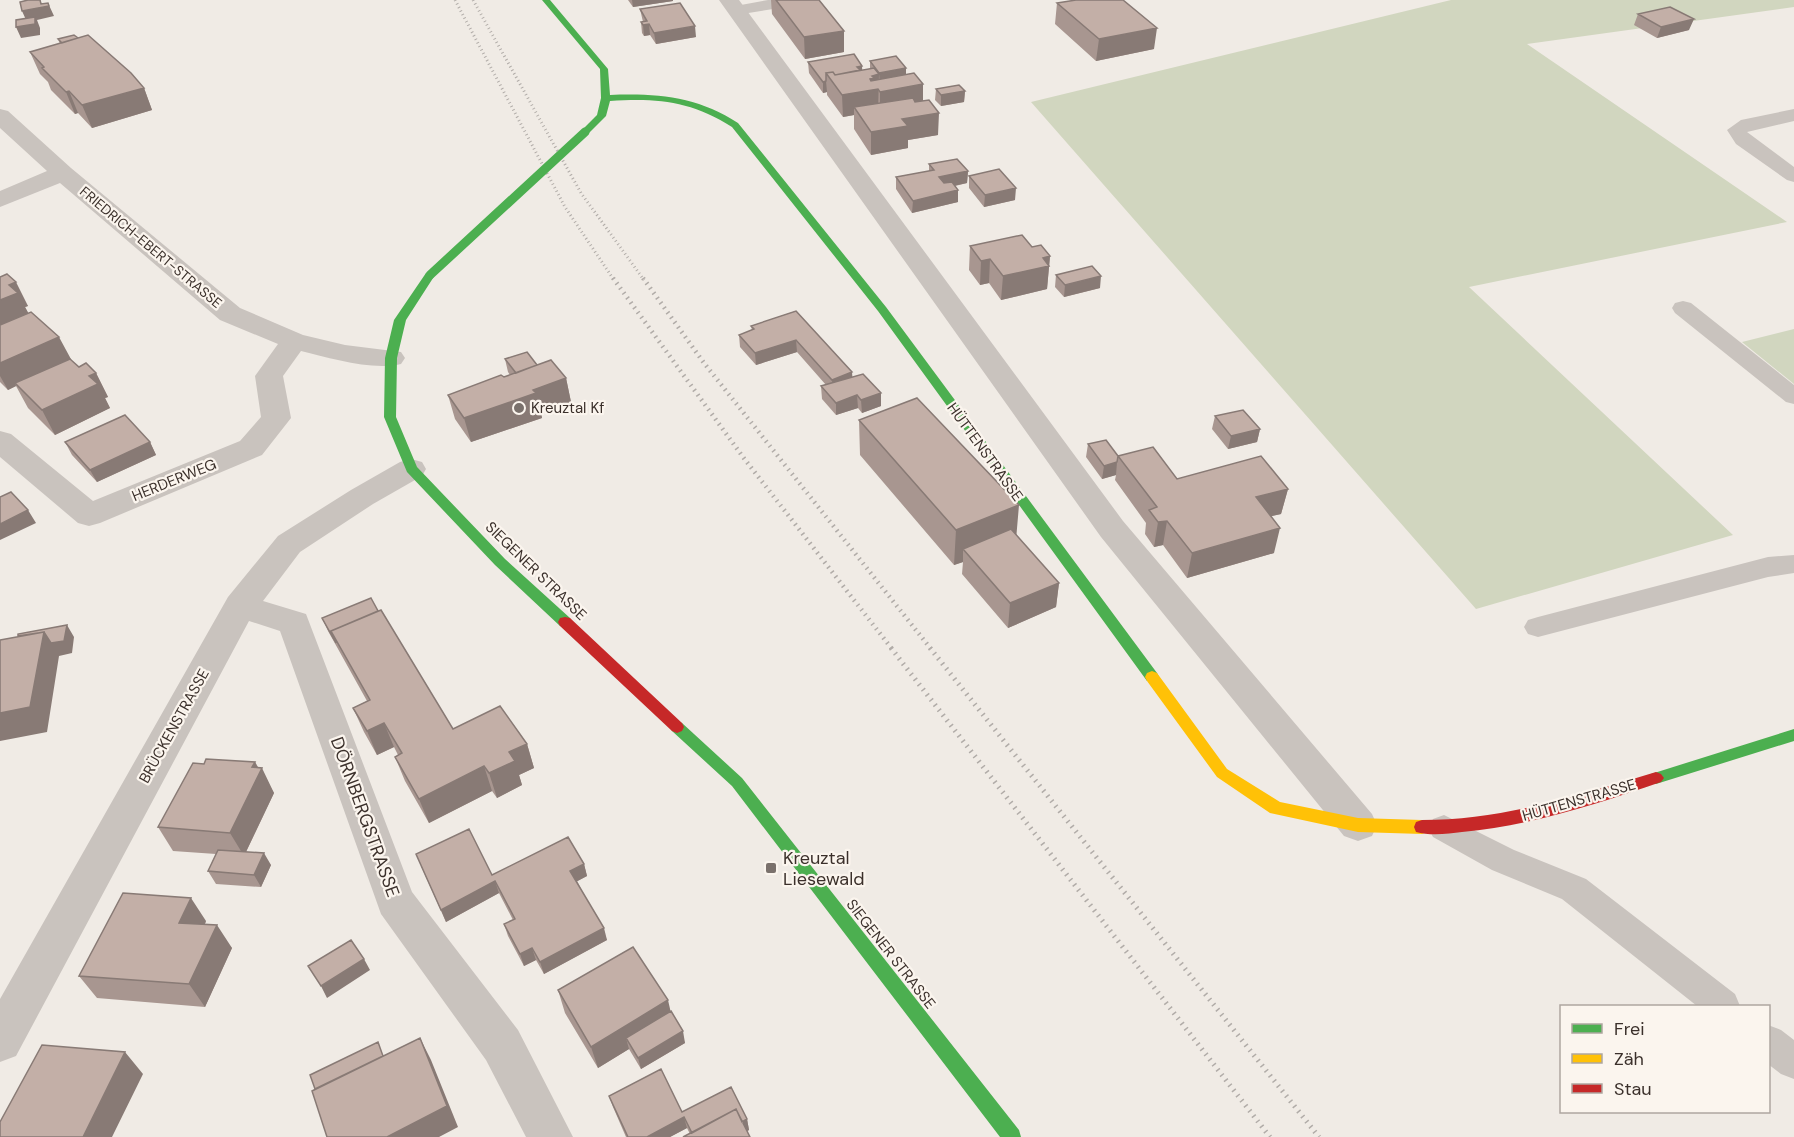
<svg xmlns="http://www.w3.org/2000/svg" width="1794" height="1137" viewBox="0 0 1794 1137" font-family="'DM Sans',sans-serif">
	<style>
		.green { fill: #d1d6bf }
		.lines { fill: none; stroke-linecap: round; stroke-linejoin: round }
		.lane { fill: #c9c3be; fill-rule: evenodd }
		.street { fill: #c9c3be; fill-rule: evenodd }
		.fast { fill: #4caf50; fill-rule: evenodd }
		.slow { fill: #ffc107; fill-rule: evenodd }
		.jam { fill: #c62828; fill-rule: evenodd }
		.rail-far2 { stroke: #b1aca8; stroke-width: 3; stroke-dasharray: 1 3; stroke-linecap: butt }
		.rail-far1 { stroke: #b1aca8; stroke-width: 4.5; stroke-dasharray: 1.5 4.5; stroke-linecap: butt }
		.rail { stroke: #b1aca8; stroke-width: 5; stroke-dasharray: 1.5 5; stroke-linecap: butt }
		.fast-bridge { stroke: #4caf50; stroke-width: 9 }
		.wall { fill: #a89690 }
		.shaded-wall { fill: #887a75 }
		.building { fill: #c3afa7; stroke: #887a75; stroke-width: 1.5 }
		.poi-dot { fill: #7a716c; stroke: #fbf5ee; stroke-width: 2 }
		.labels { text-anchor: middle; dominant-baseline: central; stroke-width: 4.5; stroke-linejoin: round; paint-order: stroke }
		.far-street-label { font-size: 14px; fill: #3b302b; stroke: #fbf5ee }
		.poi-label { font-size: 15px; fill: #3b302b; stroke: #fbf5ee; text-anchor: start }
		.street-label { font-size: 15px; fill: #3b302b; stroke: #fbf5ee }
		.near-street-label { font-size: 18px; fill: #3b302b; stroke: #fbf5ee }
		.near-poi-label { font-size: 18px; fill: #3b302b; stroke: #fbf5ee; text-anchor: start }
	</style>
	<rect width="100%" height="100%" fill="#f0ebe5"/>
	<path class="green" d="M1451 0H1794V7L1527 44 1787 222 1469 287 1733 535 1476 609 1031 102Z
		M1794 329V384L1742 342Z"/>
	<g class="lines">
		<path class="lane" d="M768 0H806L798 5 736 15 728 10 730 7Z
			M1794 109V121L1747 132 1794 167V182L1787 180 1736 144 1727 130 1741 120Z
			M1683 301 1691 303 1794 385V404L1786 402 1675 313 1672 308 1675 303Z
			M1794 555V573L1768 577 1538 637 1528 634 1524 627 1528 620 1538 617 1768 557Z
			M1444 815 1514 850 1586 879 1735 994 1740 1006H1697L1562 899 1492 870 1433 837 1428 828 1433 819Z
			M1768 1025 1781 1030 1794 1040V1079L1781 1074 1768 1064Z"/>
		<path class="street" d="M719 0H739L1123 521 1372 814 1377 825 1372 836 1358 841 1344 836 1101 537Z
			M0 109 8 111 71 168 240 308 303 335 345 345 401 352 405 358 401 364C372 371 330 358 301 351L283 376 291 418 262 455 100 523 89 526 78 523 0 457V431L11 434 93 501 240 441 261 417 255 376 278 344 220 320 60 183 0 207V191L47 171 0 128Z
			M411 459 422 462 426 469 422 476 373 504 300 552 263 601 306 614 412 892 518 1030 573 1137H526L486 1060 381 914 280 631 249 621 16 1056 0 1062V999L228 597 278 536 351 490 400 462Z"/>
		<path class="fast" d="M542 0H550L608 69 610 95C658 93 698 97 738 123L886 307 1157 673 1159 677 1157 681H1147L878 311 732 127C691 101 658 98 610 101L606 116 588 134H582V130L597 115 601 98 600 69Z
			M430 272 435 275 406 320 397 358 396 417 417 467 505 559 570 618 572 622 570 626H560L495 565 407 472 384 417 385 358 394 320 426 273Z
			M677 721 682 723 742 778 1019 1130 1021 1137H1000L732 786 672 731 670 727 672 723Z
			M1794 729V741L1656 784 1651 782 1648 778 1651 774Z"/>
		<path class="slow" d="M1152 671 1157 673 1227 769 1280 802 1358 818 1422 820 1428 822 1430 827 1428 832 1422 834 1358 832 1270 813 1217 777 1147 681 1145 677 1147 673Z"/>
		<path class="jam" d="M565 617 570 618 682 723 684 727 682 731 677 733 672 731 560 626 558 622 560 618Z
			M1656 772 1661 774 1664 778 1661 782C1597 804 1530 826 1462 832 1448 834 1430 836 1416 832L1414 827 1416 822 1422 820C1504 820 1579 795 1656 772Z"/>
		<path class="rail-far2" d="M455 0 565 207 614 280
			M473 0 581 193 644 280"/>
		<path class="rail-far1" d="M613 278 743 457 892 649
			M643 278 704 363 931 649"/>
		<path class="rail" d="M891 648 1270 1137
			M930 648 1319 1137"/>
		<path class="fast-bridge" d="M430 275 585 132"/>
	</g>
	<path class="wall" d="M628 0H673V1L633 7Z
		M771 0H819L844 31V52L805 59 772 14Z
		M1057 3 1154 49 1096 61 1055 24Z
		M640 9 696 37 656 44 650 35 644 36 642 33 641 22H643Z
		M1638 14 1689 30 1657 38 1634 25Z
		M78 38 144 88 152 110 92 128 78 113 75 114 51 90 48 82 40 74 30 52 60 44 58 39Z
		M870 61 906 75 923 101 938 135 908 140V148L871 155 854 129V115L843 117 827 95V92L823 93 809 73 808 62 862 70 870 69Z
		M936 89 965 91 964 102 941 106 935 100Z
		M929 164 968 171 967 183 955 186 958 190V202L912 213 896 189V177L929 171Z
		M969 176 1015 200 984 207 969 188Z
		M970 246 1032 247 1050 256 1047 289 1001 300 989 283 980 285 969 270Z
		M1056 275 1100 288 1064 297 1055 287Z
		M0 277 28 306 25 307 28 313 71 360 79 367 96 373 108 397 105 398 110 408 55 435 28 408 16 386 8 390 0 382Z
		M796 311 852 377 881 393V406L862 413 858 408 836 415 822 399 821 386 826 385 797 352 756 365 740 347 739 335 752 330 751 326Z
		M505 359 537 365 566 378 571 402 541 413 542 418 471 442 455 419 448 395 510 375 508 372Z
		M1215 416 1260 429 1257 442 1228 449 1212 429Z
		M859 420 1016 535 1059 583 1056 607 1008 628 962 574 963 562 954 565 860 455Z
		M65 442H150L156 455 97 482 72 455Z
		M1088 444 1177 479 1288 489 1281 514 1271 516 1274 553 1187 578 1163 545 1154 547 1145 534 1146 523 1115 480 1116 475 1102 479 1086 457Z
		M322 618 453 729 527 744 534 768 519 775 522 785 497 798 492 791 429 823 405 781 395 757 398 755 394 747 377 755 364 732 353 708 367 701 328 631Z
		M255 762 274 793 246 852 271 865 261 887 216 884 208 871 216 854 173 851 158 827 204 764Z
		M584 864 587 876 577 881 607 940 544 974 536 960 524 966 508 936 504 924 513 920 499 893 446 922 421 866 492 875Z
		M206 921 205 924 232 948 205 1007 97 998 79 976Z
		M558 990 671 1011 685 1043 641 1069 629 1049 598 1068 565 1013Z
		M609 1096 682 1112 747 1119 749 1130 747 1131 690 1134 687 1128 670 1137H626L613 1107Z"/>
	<path class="shaded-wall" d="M40 0 43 7 48 3 54 16 37 20 40 28V35L21 38 16 27 27 22 22 11Z
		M632 0H673V1L633 7Z
		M1694 19 1689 30 1657 38 1661 27Z
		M649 24 650 35 644 36 643 25Z
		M695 26 696 37 656 44 654 33Z
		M1157 28 1154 49 1096 61 1099 39Z
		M844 31V52L805 59 804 37Z
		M862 66 863 86 857 67Z
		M906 68V79L880 84 879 73Z
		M879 74 878 111 854 107V115L843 117 842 95 870 79 872 76Z
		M826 81 827 92 823 93V82Z
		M923 84V106L880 114V92Z
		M144 88 152 110 92 128 82 105Z
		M69 91 78 113 75 114 66 92Z
		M965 91 964 102 941 106V95Z
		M939 113 938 135 908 140V148L871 155V132L902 119Z
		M968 171 967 183 939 189V177Z
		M1016 188 1015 200 984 207 985 195Z
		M958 190V202L912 213 913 201Z
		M1050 256 1047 289 1001 300 1003 276 1043 258Z
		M990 259 989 283 980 285 981 261Z
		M1101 276 1100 288 1064 297 1065 285Z
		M16 282 28 306 25 307 30 316 0 329V300L9 285Z
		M59 337 72 361 15 383 16 386 8 390 0 376V363Z
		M796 340 797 352 756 365 755 353Z
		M852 372 853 385 833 392 832 380Z
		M96 373 108 397 105 398 110 408 55 435 42 410 89 376Z
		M566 378 571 402 541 413 542 418 471 442 464 418 523 383Z
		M881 393V406L862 413 861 400Z
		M857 395 858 408 836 415V403Z
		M1260 429 1257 442 1228 449 1231 436Z
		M150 442 156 455 97 482 90 470Z
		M1117 462 1116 475 1102 479 1104 466Z
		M1288 489 1281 514 1250 521 1256 497Z
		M1019 505 1016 540 963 549V562L954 565 956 530Z
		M28 510 36 523 0 540V524Z
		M1167 521 1163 545 1154 547 1158 522Z
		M1280 528 1274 553 1187 578 1192 553Z
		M1059 583 1056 607 1008 628 1010 603Z
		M67 625 74 637 72 653 59 656 47 732 0 741V713L44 632Z
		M384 723 394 747 377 755 367 731Z
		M527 744 534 768 519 775 522 785 497 798 489 773 509 752Z
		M255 762 260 772 262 768 274 793 244 856 230 833 252 767Z
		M484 766 492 791 429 823 419 799Z
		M264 853 271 865 261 887 254 875Z
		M584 864 587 876 574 883 570 871Z
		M495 881 499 893 446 922 441 910Z
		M191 898 206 921 195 946 179 923Z
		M217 925 232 948 205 1007 189 984Z
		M604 928 607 940 544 974 540 962Z
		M532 948 536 960 524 966 520 954Z
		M364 959 370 970 327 998 321 986Z
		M668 1000 673 1022 626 1038 629 1049 598 1068 591 1047Z
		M683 1031 685 1043 641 1069 638 1058Z
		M420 1038 431 1060 458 1127 439 1137H387Z
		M125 1052 143 1074 112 1137H83Z
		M684 1117 687 1128 670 1137H647Z
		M747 1119 749 1130 742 1134 740 1123Z"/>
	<path class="building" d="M28 0H40L41 4 48 3 49 6 22 11 20 2Z
		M776 0H819L844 31 804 37Z
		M1076 0H1123L1157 28 1099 39 1057 3Z
		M680 3 695 26 654 33 649 24 643 25 641 22 647 21 640 9Z
		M1670 7 1694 19 1661 27 1638 14Z
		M35 17V24L16 27V20Z
		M74 35 78 38 62 43 58 39Z
		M88 35 131 73 144 88 82 105 69 91 66 92 42 68 44 67 30 52Z
		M854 54 862 66 857 67 860 70 835 75 833 72 826 73V81L823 82 808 62Z
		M896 56 906 68 879 73 870 61Z
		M874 68 879 74 872 76 874 78 870 79 871 81 914 73 923 84 880 92 878 89 842 95 826 73 833 72 835 75Z
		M959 85 965 91 941 95 936 89Z
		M913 98 915 102 929 100 939 113 902 119 908 126 871 132 854 107Z
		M957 159 968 171 939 177 944 183 952 182 958 190 913 201 896 177 934 170 929 164Z
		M999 169 1016 188 985 195 969 176Z
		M1022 235 1032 247 1041 245 1050 256 1043 258 1049 266 1003 276 990 259 981 261 970 246Z
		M1092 266 1101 276 1065 285 1056 275Z
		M7 274 16 282 9 285 18 293 0 300V277Z
		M796 311 852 372 832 380 796 340 755 353 739 335 754 329 751 326Z
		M31 312 59 337 0 363V325Z
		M527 352 537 365 516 373 505 359Z
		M70 359 79 367 86 363 96 373 89 376 98 384 42 410 15 383Z
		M551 360 566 378 533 390 536 393 464 418 448 395 501 375 504 377Z
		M863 374 881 393 861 400 857 395 836 403 821 386Z
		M917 398 1019 505 956 530 859 420Z
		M1243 410 1260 429 1231 436 1215 416Z
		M125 415 150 442 90 470 65 442Z
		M1106 440 1118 456 1117 462 1104 466 1088 444Z
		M1153 447 1177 479 1261 456 1288 489 1256 497 1280 528 1192 553 1167 521 1158 522 1149 510 1157 507 1118 456Z
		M11 492 28 510 0 524V497Z
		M1011 529 1059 583 1010 603 963 549Z
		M371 598 378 611 331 631 336 643 322 618Z
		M381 610 453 729 500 706 527 744 509 752 515 761 489 773 484 766 419 799 395 757 402 753 384 723 367 731 353 708 370 700 331 631Z
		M67 625 64 641 51 643 44 632 18 636V634Z
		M44 632 30 707 0 713V640Z
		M206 759 255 762 252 767 262 768 230 833 158 827 193 763 204 764Z
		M469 829 492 875 568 837 584 864 570 871 604 928 540 962 532 948 520 954 504 924 515 919 495 881 441 910 416 854Z
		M218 850 264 853 254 875 208 871Z
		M123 893 191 898 179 923 217 925 189 984 79 976Z
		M351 940 364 959 321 986 308 966Z
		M633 947 668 1000 591 1047 558 990Z
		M671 1011 683 1031 638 1058 626 1038Z
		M420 1038 447 1106 387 1137H327L312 1091Z
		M378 1042 383 1056 315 1089 310 1075Z
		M42 1045 125 1052 83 1137H0V1122Z
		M661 1069 682 1112 731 1087 747 1119 742 1122 736 1109 692 1133 684 1117 647 1137H628L609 1096Z
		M736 1109 750 1137H683Z"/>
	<g class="poi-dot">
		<circle cx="519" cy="408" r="6"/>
		<rect x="765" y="862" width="12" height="12" rx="3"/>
	</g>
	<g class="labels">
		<g class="far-street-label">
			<text transform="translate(151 247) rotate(40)">FRIEDRICH-EBERT-STRASSE</text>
		</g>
		<g class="poi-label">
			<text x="531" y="408">Kreuztal Kf</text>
		</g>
		<g class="street-label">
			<text transform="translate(985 452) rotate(54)">HÜTTENSTRASSE</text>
			<text transform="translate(174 480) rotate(-22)">HERDERWEG</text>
			<text transform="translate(536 571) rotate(44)">SIEGENER STRASSE</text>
			<text transform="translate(174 726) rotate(-61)">BRÜCKENSTRASSE</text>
			<text transform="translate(1579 800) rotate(-16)">HÜTTENSTRASSE</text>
			<text transform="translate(891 954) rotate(52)">SIEGENER STRASSE</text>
		</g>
		<g class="near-street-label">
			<text transform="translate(365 817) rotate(70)">DÖRNBERGSTRASSE</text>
		</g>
		<g class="near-poi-label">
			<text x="783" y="858">Kreuztal<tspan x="783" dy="21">Liesewald</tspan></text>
		</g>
	</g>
	<rect x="1560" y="1005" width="210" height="108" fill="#fbf5ee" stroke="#aea6a0" stroke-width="1.5"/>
	<rect x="1572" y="1024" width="30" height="9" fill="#4caf50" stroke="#aea6a0" stroke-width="1.5"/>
	<text x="1614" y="1035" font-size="18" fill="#3b302b">Frei</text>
	<rect x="1572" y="1054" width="30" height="9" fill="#ffc107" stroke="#aea6a0" stroke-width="1.5"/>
	<text x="1614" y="1065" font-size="18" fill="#3b302b">Zäh</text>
	<rect x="1572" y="1084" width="30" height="9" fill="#c62828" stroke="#aea6a0" stroke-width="1.5"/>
	<text x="1614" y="1095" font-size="18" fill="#3b302b">Stau</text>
</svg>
